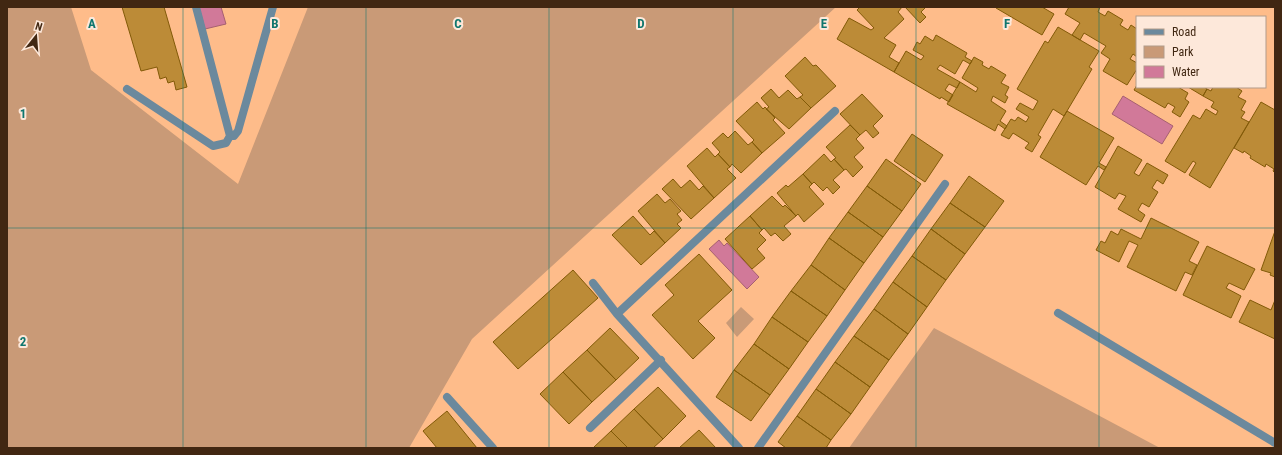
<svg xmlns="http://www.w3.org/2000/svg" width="1282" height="455" viewBox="0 0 1282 455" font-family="'Roboto Condensed',sans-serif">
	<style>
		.green { fill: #c99a77 }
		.water { fill: #d17999; stroke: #a66070 }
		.building { fill: #bc8b37; stroke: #825a08 }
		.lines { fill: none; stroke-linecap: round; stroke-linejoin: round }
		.service { stroke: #6b899d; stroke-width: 8 }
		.minor { stroke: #6b899d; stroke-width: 8 }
		.grid { fill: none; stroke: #0f766e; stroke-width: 1; stroke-opacity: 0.55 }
		.grid-label { font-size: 13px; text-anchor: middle; font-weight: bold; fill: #0f766e; stroke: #fde8da; stroke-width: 4; stroke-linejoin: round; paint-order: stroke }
	</style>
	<rect width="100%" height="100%" fill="#febc8a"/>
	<path class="green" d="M7 7H71L91 70 238 184 308 7H836L472 339 409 448H7Z
		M741 307 754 319 737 337 726 323Z
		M934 328 1160 448H849Z"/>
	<path class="water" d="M199 7H221L226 24 205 29Z
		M1123 96 1173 126 1162 144 1112 114Z
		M719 240 724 246 727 243 759 277 747 289 709 249Z"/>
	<path class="building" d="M122 7H164L187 87 176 90 174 81 168 83 166 77 160 79 157 67 141 71Z
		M860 7H902L898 12 904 19 884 38 896 45 889 57 899 63 894 72 837 39 849 18 871 30 874 28 857 10Z
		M905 7H926L921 12 926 17 920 23Z
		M997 7H1042L1054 14 1042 35 996 8Z
		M1069 7H1100L1098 12 1105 16 1108 11 1123 20 1120 25 1128 30 1131 25 1137 29V57L1133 54 1130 59 1137 63V69L1127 85 1103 71 1110 59 1101 53 1106 46 1084 33 1080 40 1072 35 1080 23 1065 14Z
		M1058 27 1099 51 1089 67 1092 69 1064 116 1053 109 1038 135 1041 137 1032 152 1025 148 1029 143 1013 133 1009 139 1001 135 1011 119 1015 121 1018 117 1026 122 1029 117 1016 109 1020 103 1033 110 1038 101 1017 89 1045 41 1048 43Z
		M936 35 967 53 965 57 972 61 970 64 963 60 955 74 940 65 937 69 960 82 957 88 949 84 945 90 953 95 949 102 941 97 940 99 894 72 906 51 921 60 924 56 913 50 917 42 920 44 925 36 933 41Z
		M805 57 813 66 816 65 836 86 811 108 800 97 803 95 785 76Z
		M974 57 983 62 982 65 989 69 991 66 1006 75 1001 83 1009 87 1005 95 1008 97 1005 103 993 96 991 101 1006 111 1000 121 1007 126 1005 129 998 124 995 131 947 104 960 82 976 92 978 88 962 78Z
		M1137 85V87H1178L1188 93 1185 99 1189 102 1180 117 1172 112 1175 107 1168 103 1165 108 1134 90Z
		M1188 87H1204L1207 89 1203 96Z
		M1213 87H1236L1242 91 1238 97 1246 101 1241 110 1245 112 1241 118 1249 122 1210 188 1189 175 1196 163 1193 161 1185 173 1165 161 1193 115 1200 119 1206 109 1216 115 1218 111 1211 107 1214 102 1203 96 1207 89 1211 91Z
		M771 89 779 98 788 90 797 99 800 97 811 108 789 129 766 109 769 107 761 98Z
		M862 94 883 116 873 126 879 133 873 138 866 130 860 135 840 114Z
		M757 102 763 109 765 107 775 118 773 120 785 133 762 153 752 142 754 140 736 121Z
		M1261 102 1275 110V173L1273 171 1274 169 1266 164 1265 167 1250 158 1251 156 1244 151 1243 153 1234 148Z
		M1067 111 1114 138 1099 163 1106 167 1104 170 1098 166 1086 185 1040 157Z
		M850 125 860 135 856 139 864 148 854 157 863 167 853 177 846 169 844 170 834 159 836 158 826 147Z
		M735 131 748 145 752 142 762 153 741 173 732 164 730 167 718 154 720 152 712 143 723 133 728 138Z
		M912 134 943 155 925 182 894 161Z
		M1118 146 1142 160 1134 173 1139 176 1147 163 1168 175 1163 184 1157 180 1152 188 1158 192 1149 207 1142 203 1138 210 1145 215 1141 222 1118 209 1126 196 1119 193 1115 199 1095 187Z
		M707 148 715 157 718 154 730 167 727 169 736 178 714 198 687 166Z
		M824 154 831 162 834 159 844 170 833 180 840 187 833 194 827 187 823 191 814 182 812 184 803 174Z
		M886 159 921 184 902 211 867 186Z
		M803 174 812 184 809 187 824 204 804 222 798 214 796 216 777 193 786 185 788 187Z
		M969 176 1004 201 985 227 950 203Z
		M673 179 681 188 690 180 699 190 703 186 714 198 691 219 662 189Z
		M867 186 902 211 883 237 848 212Z
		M657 194 665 203 670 199 681 211 677 214 682 220 677 224 681 228 665 243 638 211Z
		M772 196 783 207 785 205 796 216 784 226 791 234 783 241 775 233 771 236 764 228 762 230 750 216Z
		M950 203 985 227 965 254 931 229Z
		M848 212 883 237 864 263 829 238Z
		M633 216 650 235 654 231 665 243 641 265 612 235Z
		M750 216 762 230 759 233 766 240 757 249 765 258 752 269 725 239Z
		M1151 218 1199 242 1189 261 1197 265 1192 275 1185 272 1176 291 1127 267 1138 245 1129 241 1119 262 1096 250 1101 241 1105 243 1111 231 1118 235 1121 229 1141 239Z
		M931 229 965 254 946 280 912 256Z
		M1275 231V277L1270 275 1271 273 1261 270Z
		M829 238 864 263 845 290 811 265Z
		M1207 246 1255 269 1244 290 1229 283 1226 288 1241 296 1231 318 1183 295Z
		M699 254 732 290 698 321 715 338 693 359 652 315 674 295 665 285Z
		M912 256 946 280 927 307 893 282Z
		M811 265 845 290 827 316 791 291Z
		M573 270 598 298 518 369 493 342Z
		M893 282 927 307 908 334 874 309Z
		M791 291 827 316 808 342 772 317Z
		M1250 300 1271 310 1275 300V339L1239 322Z
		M874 309 908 334 889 360 854 336Z
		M772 317 808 342 789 369 754 344Z
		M610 328 639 358 616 380 587 350Z
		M854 336 889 360 870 387 835 362Z
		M754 344 789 369 770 395 734 370Z
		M587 350 616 380 592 402 563 372Z
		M835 362 870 387 851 414 816 389Z
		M734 370 770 395 751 421 716 397Z
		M563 372 592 402 569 424 540 394Z
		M658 387 686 416 663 439 634 409Z
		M816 389 851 414 831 440 797 416Z
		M634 409 663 439 653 448H628L611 431Z
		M447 411 477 448H437L423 431Z
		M797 416 831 440 826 448H786L778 442Z
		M699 430 716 448H679Z
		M611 431 628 448H593Z"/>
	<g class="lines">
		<path class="service" d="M1058 313 1275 443"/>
		<path class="minor" d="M196 7 230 136H234L238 131 273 7
			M127 89 213 146 226 143 230 136
			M593 283 617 314 739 448
			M617 314 835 111
			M447 397 493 448
			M590 428 661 360
			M758 448 945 184"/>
	</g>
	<path class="grid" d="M183 7V448M366 7V448M549 7V448M733 7V448M916 7V448M1099 7V448M7 228H1275"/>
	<g class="grid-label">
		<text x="92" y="28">A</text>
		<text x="275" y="28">B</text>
		<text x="458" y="28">C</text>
		<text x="641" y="28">D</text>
		<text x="824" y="28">E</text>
		<text x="1007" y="28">F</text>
		<text x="23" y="118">1</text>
		<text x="23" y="346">2</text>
	</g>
	<rect width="1282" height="455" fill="none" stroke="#412712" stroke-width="16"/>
	<rect x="1136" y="16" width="130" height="72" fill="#fde8da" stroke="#b29b8a"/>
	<rect x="1144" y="29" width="20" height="6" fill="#6b899d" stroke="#b29b8a"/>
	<text x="1172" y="36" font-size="12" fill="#412712">Road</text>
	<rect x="1144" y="46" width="20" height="12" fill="#c99a77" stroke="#b29b8a"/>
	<text x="1172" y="56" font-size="12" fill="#412712">Park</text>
	<rect x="1144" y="66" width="20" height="12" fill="#d17999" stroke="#b29b8a"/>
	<text x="1172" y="76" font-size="12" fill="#412712">Water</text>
	<g transform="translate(36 36) rotate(17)" stroke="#fde8da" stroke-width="3" paint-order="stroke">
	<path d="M0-3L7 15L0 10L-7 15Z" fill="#412712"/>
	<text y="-6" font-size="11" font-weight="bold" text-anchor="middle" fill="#412712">N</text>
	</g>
</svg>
